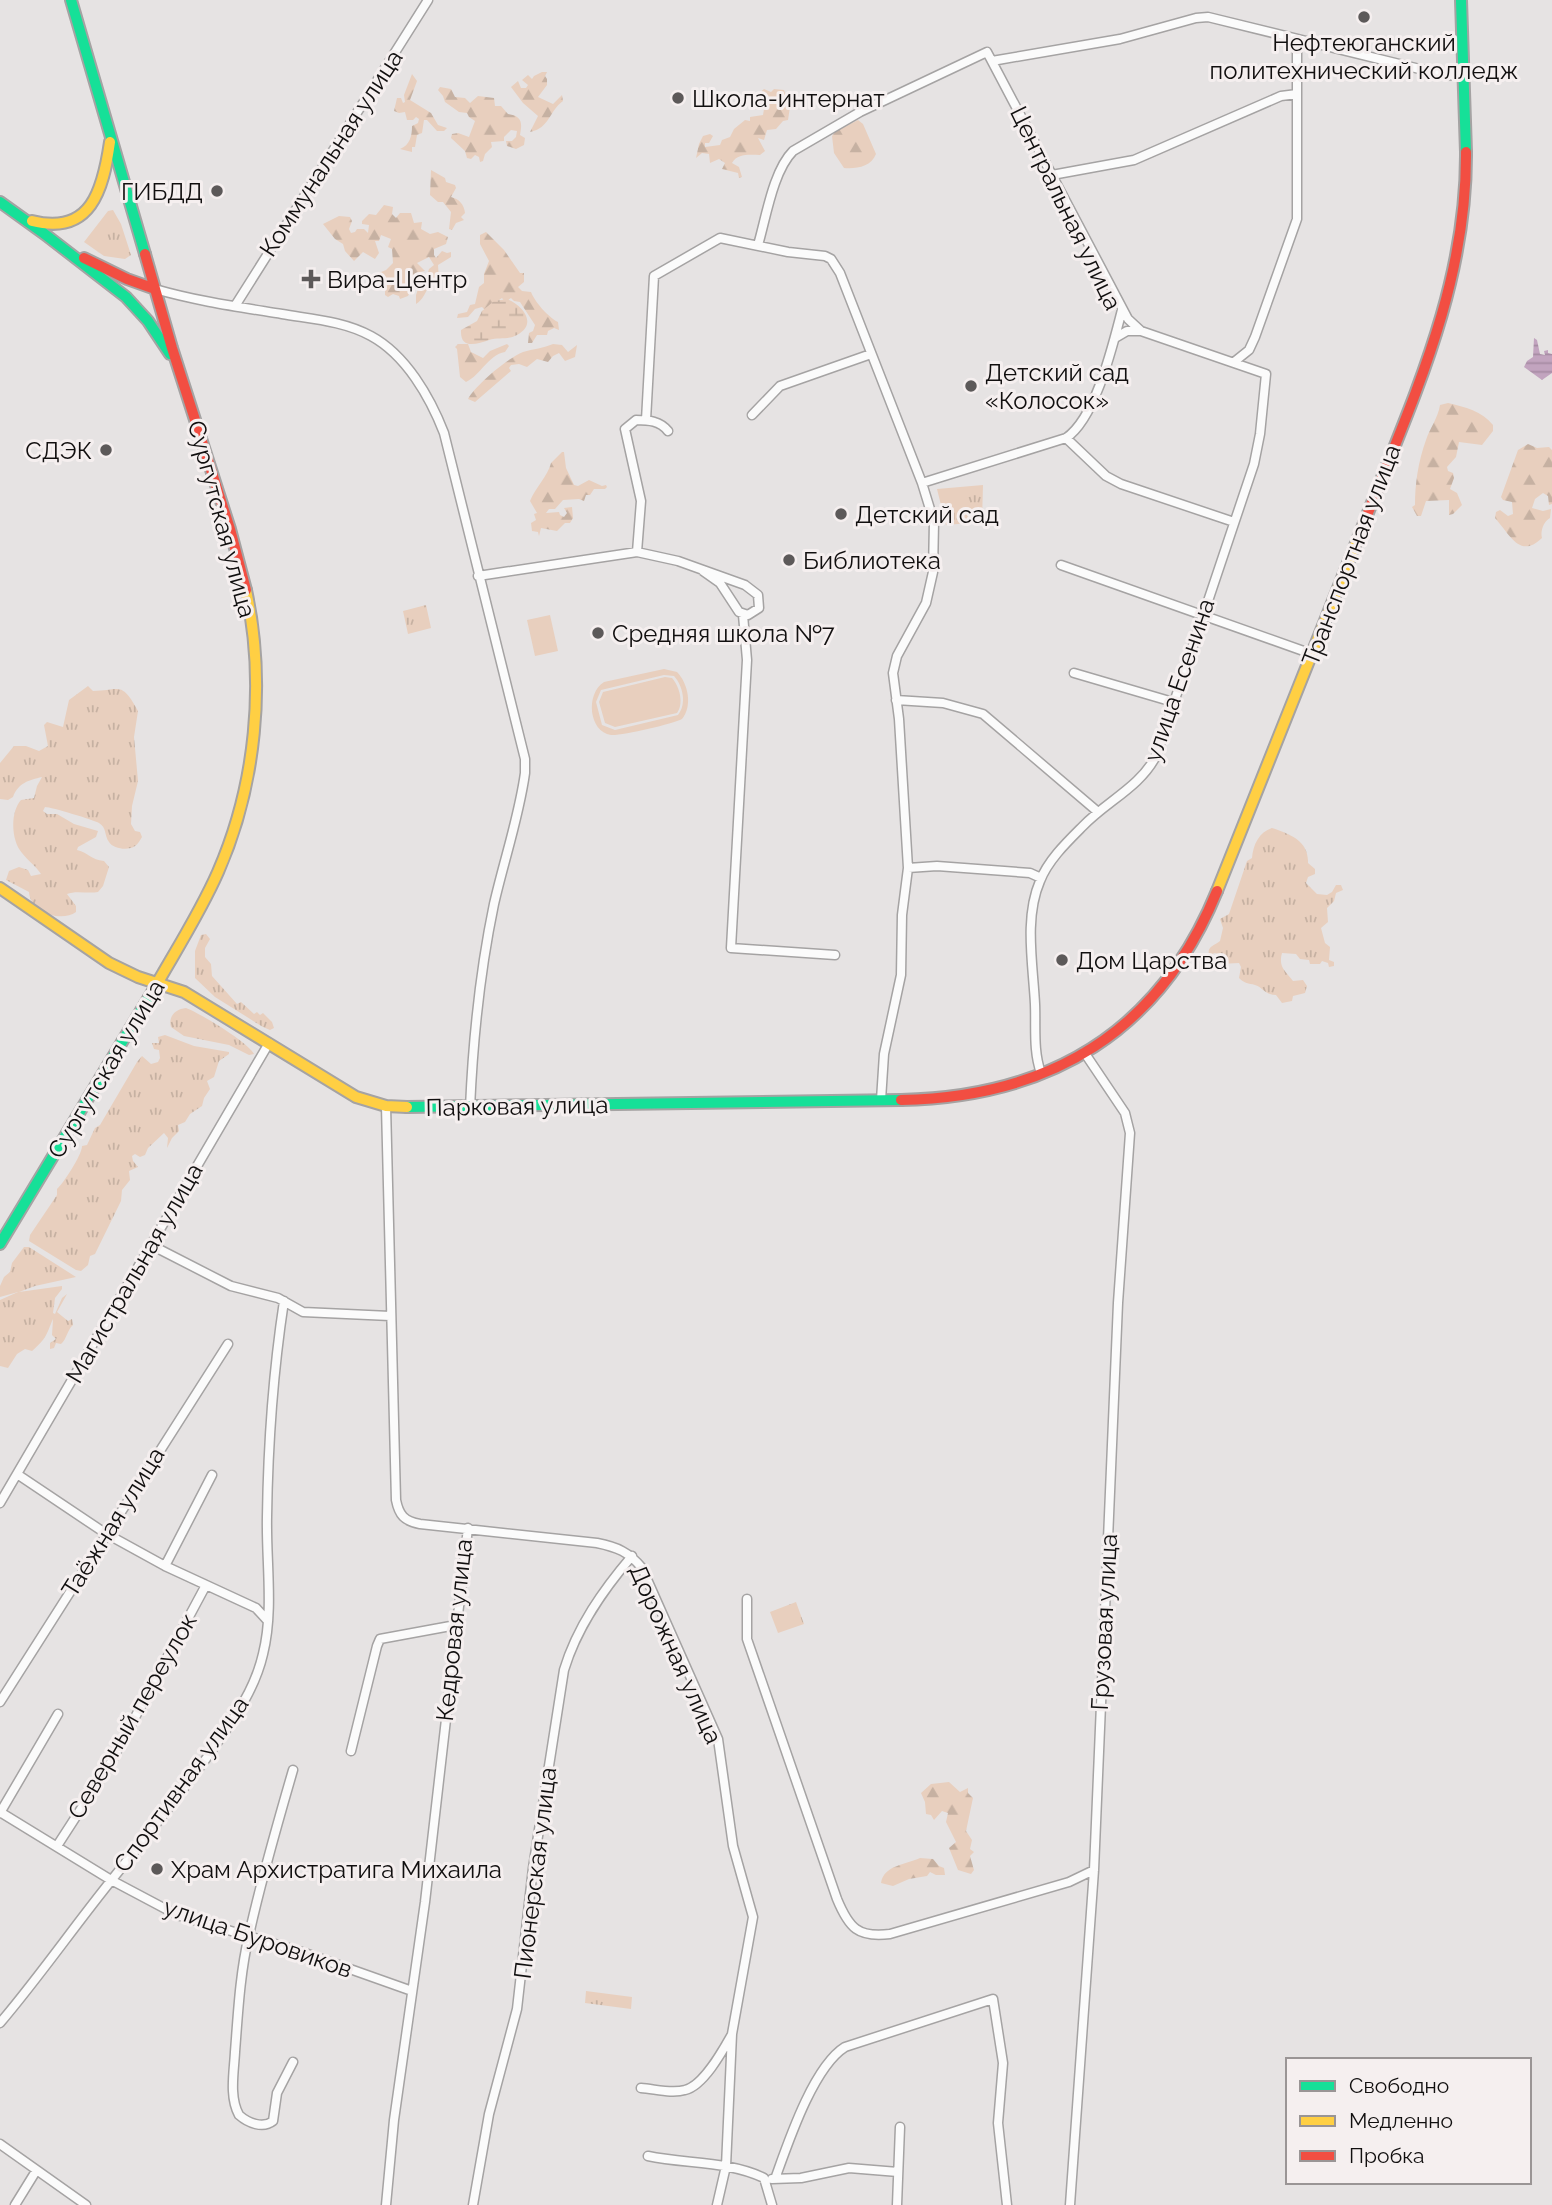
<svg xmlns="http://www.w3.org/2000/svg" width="1552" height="2205" viewBox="0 0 1552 2205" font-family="Raleway,sans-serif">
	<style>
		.grass { fill: url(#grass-tufts) }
		.forest { fill: url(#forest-firs) }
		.wetland { fill: url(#wetland-marsh) }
		.garden { fill: #e8cfbe; fill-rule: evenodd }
		.water { fill: url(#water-rules) }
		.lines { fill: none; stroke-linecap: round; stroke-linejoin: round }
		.street-casing { stroke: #a5a3a3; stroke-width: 11 }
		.fast-casing { stroke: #a5a3a3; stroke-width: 14 }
		.slow-casing { stroke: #a5a3a3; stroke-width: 14 }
		.jam-casing { stroke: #a5a3a3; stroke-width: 14 }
		.street { stroke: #fbfbfb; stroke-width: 8 }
		.fast { stroke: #16e098; stroke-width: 10 }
		.slow { stroke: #ffcf43; stroke-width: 10 }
		.jam { stroke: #f24e42; stroke-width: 10 }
		.poi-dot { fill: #5c5959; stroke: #f5efef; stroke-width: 2.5 }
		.labels { text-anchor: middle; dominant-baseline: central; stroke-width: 6; stroke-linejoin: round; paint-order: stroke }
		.poi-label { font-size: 24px; fill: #110f0f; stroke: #f5efef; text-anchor: start }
		.street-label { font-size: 24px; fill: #110f0f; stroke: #f5efef }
	</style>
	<defs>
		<pattern id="grass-tufts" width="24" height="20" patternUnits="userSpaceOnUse" patternTransform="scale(1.75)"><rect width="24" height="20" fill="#e8cfbe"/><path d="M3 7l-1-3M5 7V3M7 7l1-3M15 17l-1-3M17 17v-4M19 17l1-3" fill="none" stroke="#c6b1a2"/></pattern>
		<pattern id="forest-firs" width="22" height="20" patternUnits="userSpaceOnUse" patternTransform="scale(1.75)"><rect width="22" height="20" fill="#e8cfbe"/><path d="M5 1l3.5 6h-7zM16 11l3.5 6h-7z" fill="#c6b1a2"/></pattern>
		<pattern id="wetland-marsh" width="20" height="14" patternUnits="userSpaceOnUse" patternTransform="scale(1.75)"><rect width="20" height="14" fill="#e8cfbe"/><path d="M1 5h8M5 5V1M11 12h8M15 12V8" fill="none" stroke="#c6b1a2"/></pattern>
		<pattern id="water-rules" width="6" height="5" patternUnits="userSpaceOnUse" patternTransform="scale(1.75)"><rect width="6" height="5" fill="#c2a4bf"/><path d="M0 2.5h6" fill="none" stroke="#a68ca3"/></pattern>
	</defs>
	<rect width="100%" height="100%" fill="#e6e3e3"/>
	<path class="grass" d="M113 210 121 224 131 255 125 259 104 256 84 242 108 211Z
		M983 485 982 522 946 525 937 489Z
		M426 605 431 628 408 634 403 611Z
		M88 686 93 691C120 691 121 680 138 711L134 737 138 781 132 806 131 824 135 831 140 832 142 837C140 840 138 844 135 846 129 851 113 849 109 842 104 835 107 828 99 823 94 820 51 807 45 807L43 811 47 814H57L74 824 98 831 96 837 78 847 77 850C89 853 91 860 104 861L109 867 103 886 98 892C88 894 76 890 67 894L76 906V912C61 923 30 912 29 892L6 880 9 871 19 867 28 870 31 876 41 874C36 866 28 861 22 853 11 841 10 812 21 800L34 798 37 786 42 777C29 780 18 783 13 797L8 800 0 799V763L14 746H26L39 751 48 746 44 725 47 722 63 727 69 700Z
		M1272 828C1290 834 1309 841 1308 863L1315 869V874L1308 877 1306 883 1317 894 1327 895 1332 892 1336 885H1341L1343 890 1336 893 1334 901 1327 908 1328 922 1321 928 1325 943 1330 947 1329 960 1334 962V966L1329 967 1328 963 1322 961 1320 964H1310L1309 960 1300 959 1296 954 1282 953C1278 968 1286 971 1293 981L1303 980 1307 986 1305 993 1293 996 1292 1001 1282 1003 1276 995C1263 994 1264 988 1255 985 1248 983 1245 984 1239 978L1241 967 1239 963 1221 964 1220 955 1215 953 1209 955C1207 946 1214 946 1220 941L1223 928 1220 919 1229 914 1247 861 1252 858C1253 845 1259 832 1272 828Z
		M206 934 210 939 205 948V957L211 964 212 976 237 1004 241 1002 254 1014 257 1012 260 1015 263 1013 272 1022 274 1028 270 1030 263 1027 215 997 195 978V951L201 935Z
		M186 1008C200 1013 249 1043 254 1054L249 1055 229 1045 184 1036 171 1027C168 1017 175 1009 186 1008Z
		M165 1035 194 1046 229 1052V1054L219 1061 214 1077 207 1081 210 1089 204 1098 202 1106 190 1114 185 1122 178 1125 179 1131 172 1138 167 1148 168 1138 164 1133 148 1148 145 1155 140 1157 135 1154 132 1156 133 1161 138 1167 129 1171 130 1180 122 1190 121 1201 95 1254 90 1256 88 1265 81 1271 76 1270 29 1241 30 1235 57 1195V1189C63 1184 82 1155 82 1146L87 1145 95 1128 100 1125 137 1062 142 1056 151 1064 158 1062 160 1058 159 1050 154 1049 152 1043H159L158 1037Z
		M24 1247H29L76 1277 35 1286 19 1292 62 1286V1289L55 1298 53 1313 55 1314 62 1298 67 1294 57 1312 68 1321 72 1319 73 1325C67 1330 67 1339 61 1344L56 1343 54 1348 50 1349V1343L56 1339 52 1335 53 1319C46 1335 47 1338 32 1351L25 1349 17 1354 8 1368 0 1366V1300L18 1292 0 1297V1286L4 1277 10 1272 12 1263Z
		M796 1602 804 1624 778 1633 770 1612Z
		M586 1991 632 1997 631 2009 585 2003Z"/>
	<path class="forest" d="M542 72H547L545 76 547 79V85L538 97 553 104 562 95 563 101C549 111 550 128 530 132L538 116 523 103 511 87 518 81 521 88H526L528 85 522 80 528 75 532 79 534 76Z
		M412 74 417 81 410 100 431 113 438 125 447 128 444 131H437L427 120H424L422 133 417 135 415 147H412V152L400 149C410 145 412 136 412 126L418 123 419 119 416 117 413 120H407L405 112 399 113 394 111 397 98H401L403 103 405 102 404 95Z
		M440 87 451 89 455 97 465 98 470 103 478 96 494 98 495 106H501L508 114C523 116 522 124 520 135L525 138 524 145 516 149 507 146 506 141H512L516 137 517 131 511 130 504 137V141L491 142 492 147 485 154 483 161 480 162 479 157 475 155 471 159 467 158 465 151 451 138 452 134 458 133 469 137 475 121 469 117 467 113 459 112 445 102 443 96 438 90Z
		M764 89 771 92 774 89 784 90 790 107 788 120 783 121 776 129 767 130 764 140 758 138 765 151 760 155C749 155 738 153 732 163L739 167 742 177 739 178 738 173 722 169 725 163 719 159 710 163 709 154 702 153 696 158 699 144 703 136 710 134 713 136 709 143H705V147L720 145 722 140 730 137 734 129 745 120 750 121V117L763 115 764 109 754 100 749 101 747 103H743L742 100 752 94 757 95Z
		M858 120 863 124 876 154C871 167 856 169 844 168L834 153 832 136 836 131Z
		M431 170 445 178 446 182 455 185 456 188 451 197C459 199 464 204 465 213L461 217 464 220 456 223 452 230 449 229 451 212 443 202H438L430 195Z
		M384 205 393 207 392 214 396 218 400 213H411L414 223 422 222 421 229 430 234 438 232 448 237 446 244 434 249V255L436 258 442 251 447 253 451 252V257L438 265 439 280 429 284C427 291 422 301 416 304V295L418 289 423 288 429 269 434 265 429 257 417 263 425 271 420 272V279L415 281 408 296 400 299 399 296 393 294 388 297 385 295V286L381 288 384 280 376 274 386 270 393 263 392 249 388 247 391 239 381 235 379 241H375L379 253 375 259 363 252 354 261 345 251 343 244 335 239 323 224 339 216 350 217 352 221 349 229 351 233 355 232 357 229H364L368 233 369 225 362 224V221L369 214 376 215Z
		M486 232 504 250 520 273H524V282L518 287 522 291 531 292C535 302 548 317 558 322L559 330 554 328 548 331 547 335H537L532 343H528L529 333 533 331 535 325 520 302 514 301 511 298 505 302 502 298 485 310 482 307 475 309 468 317 457 318 458 314 467 312 470 305 475 304 479 287 484 283V274L489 261 480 244V235Z
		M458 344H468L471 352 483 358 490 351 507 344 509 346 505 352C488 355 481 375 466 382L460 377 457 349 455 347Z
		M553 344 562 345 568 352 577 345 575 357 565 361 559 353 553 356 548 362 537 359 527 367 519 364 511 365 509 368 511 371 475 402 468 399C475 386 506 359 523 352 533 349 544 348 553 344Z
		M1448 403C1465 407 1482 411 1493 425V431L1482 445 1459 442 1456 457 1447 467 1448 471 1453 473 1454 478 1450 489 1457 493 1462 505 1453 514 1449 515V500L1426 501 1421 516H1417L1412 507 1415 505C1415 484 1418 462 1426 440 1430 428 1438 418 1440 405Z
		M1528 444 1537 448 1549 447 1552 450V504L1549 505 1548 496 1543 493 1535 499 1532 508 1543 511 1551 509 1550 518C1544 521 1540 531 1542 538 1520 559 1511 536 1495 518L1496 512 1500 510 1508 516 1513 514 1512 502 1503 500 1501 497 1518 450Z
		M562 452H564L566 468 574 485 578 486 589 480 602 486 606 485 607 487 605 489H594L590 495H586L584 501 579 499 563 500 555 509H549L546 513 559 512 560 515 564 517 567 513 564 508 572 507 573 518 570 523H565L557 531 541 528 539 536 538 532 532 531 531 523 536 520 534 514 537 513 530 501C535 488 548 476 551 463Z
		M949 1782 960 1792 968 1788V1793L973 1798 966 1831 972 1840 970 1849 974 1852 970 1856 974 1870 971 1874 958 1870 949 1848 956 1842 946 1822 948 1813 942 1811 934 1820 931 1815 926 1814 925 1802 921 1793 931 1784Z
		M920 1858 933 1859 939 1866 944 1868 945 1875H936L930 1872 927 1876 909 1879 893 1886 881 1883C884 1865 905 1865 920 1858Z"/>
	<path class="wetland" d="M507 299C523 305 538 324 517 335 508 340 499 337 489 340 477 344 460 350 461 330L477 321 482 311 494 301Z"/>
	<path class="garden" d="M550 615 558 651 535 656 527 620Z
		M664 669 677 672C688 683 693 706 682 719 673 724 621 736 611 735 589 732 585 694 604 682ZM664 675 674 676C683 686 687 704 678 715L615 730 602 725 596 702 601 690Z
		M665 677 672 678C680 687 684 704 677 713L615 727 605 723 599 702 603 692Z"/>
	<path class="water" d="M1534 338 1537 340 1540 354 1545 355 1544 351 1548 350V353L1552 354V373L1542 380 1524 367 1527 361 1533 357Z"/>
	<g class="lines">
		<g class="street-casing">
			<path id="street" d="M992 61 1120 39 1196 18 1208 17 1444 75 1464 76
				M1052 175 1134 160 1281 96 1297 94
				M758 245C766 218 773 171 793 151L860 112 987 52 1128 319 1141 331 1266 374 1260 434 1254 464 1156 756C1140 787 1107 801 1083 826 1068 841 1048 860 1040 881 1024 918 1033 964 1035 1004 1036 1027 1033 1051 1041 1073
				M155 289C196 301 239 307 282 314 311 319 344 321 371 336 406 355 430 397 444 433L525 759V773C519 817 504 860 494 904 480 971 473 1039 470 1108
				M235 306 428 0
				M1115 338 1127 331H1141
				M1234 362 1249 350 1255 337 1297 219V39
				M752 415 780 386 871 354
				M646 420 654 276 720 238 788 252 825 256 831 259 840 273 922 483
				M1066 438 1106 476 1121 484 1234 522
				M637 552 641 501 625 429 636 420C649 420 660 421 668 431
				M1061 565 1312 654
				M478 576 637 552 678 561 745 585 758 595 759 608 748 615 739 612 720 583 703 571
				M743 615 747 660 731 948 835 955
				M1074 673 1173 702
				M896 700 943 703 983 714 1098 812
				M908 868 937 866 1030 873 1041 878
				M881 1100 884 1054 901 975 902 915 908 868 899 719 893 673 897 656 926 603 933 572 934 522 922 483 1066 438C1096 418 1113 344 1122 310
				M386 1106 396 1500C399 1515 404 1521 420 1524L597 1543C617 1547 629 1552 642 1568L718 1739 733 1846 753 1917 732 2034 726 2166 717 2205
				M151 1245 231 1286 278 1298 303 1312 390 1316
				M17 1474 105 1533 165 1566 256 1608 267 1620
				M0 1503 269 1043
				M165 1566 212 1475
				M747 1599V1639L837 1899C849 1928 858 1938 890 1934L1069 1882 1094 1870
				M0 1702 228 1344
				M351 1751 377 1646 380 1639 456 1625
				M293 1770C277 1825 261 1880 249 1935 240 1973 238 2013 235 2052 234 2072 229 2097 239 2115 248 2123 263 2129 273 2121L277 2093 293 2062
				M0 1812 111 1880 177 1915 302 1952 412 1991
				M0 1813 58 1714
				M57 1846 110 1764 206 1585
				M0 2023C40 1976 75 1925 114 1877 146 1837 178 1797 208 1756 230 1724 254 1693 263 1654 274 1610 266 1562 267 1517 268 1445 273 1373 284 1301
				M641 2088C655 2089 672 2094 685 2090 703 2086 722 2052 731 2036
				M0 2144 86 2205
				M648 2156C686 2164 729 2161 764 2178L772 2205
				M772 2179 801 2178 849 2168 898 2172
				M775 2179C788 2143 813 2067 845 2047L993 1999 1003 2063 998 2123 1007 2205
				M15 2205 36 2171
				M386 2205 394 2120 425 1902 468 1528
				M473 2205 489 2114 517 2009 533 1868 564 1670C577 1627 603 1590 632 1556
				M897 2205 900 2127
				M1070 2205 1094 1870 1118 1303 1130 1133 1125 1113 1084 1052"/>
		</g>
		<g class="fast-casing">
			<path id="fast" d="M71 0 145 254
				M1461 0 1466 152
				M0 202 46 235
				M42 232 126 297 148 321 170 354
				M407 1107 901 1100
				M0 1244 154 989"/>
		</g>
		<g class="slow-casing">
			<path id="slow" d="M32 221C91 236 103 190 110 142
				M0 888 109 963 138 977 184 992 356 1097 386 1106 407 1107
				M1217 891 1364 523
				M154 989C176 950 200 913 218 872 256 785 266 683 246 590"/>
		</g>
		<g class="jam-casing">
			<path id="jam" d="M145 254 172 348 230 529 246 590
				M84 258 127 279 155 289
				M1364 523C1412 400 1467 287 1466 152
				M901 1100C1051 1097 1160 1031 1217 891"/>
		</g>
		<use href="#street" class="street"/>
		<use href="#fast" class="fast"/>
		<use href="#slow" class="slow"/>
		<use href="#jam" class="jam"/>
	</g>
	<g class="poi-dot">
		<circle cx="1364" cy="17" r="7"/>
		<circle cx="678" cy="98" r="7"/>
		<circle cx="217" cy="191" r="7"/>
		<path d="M307.5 268.5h7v7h7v7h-7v7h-7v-7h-7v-7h7z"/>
		<circle cx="971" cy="386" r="7"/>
		<circle cx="106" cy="450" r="7"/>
		<circle cx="841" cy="514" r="7"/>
		<circle cx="789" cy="560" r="7"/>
		<circle cx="598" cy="633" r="7"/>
		<circle cx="1062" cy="960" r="7"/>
		<circle cx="157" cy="1869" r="7"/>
	</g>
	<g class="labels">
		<g class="poi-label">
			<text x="1364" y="42" text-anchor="middle">Нефтеюганский<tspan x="1364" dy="28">политехнический колледж</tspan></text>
			<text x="692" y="98">Школа-интернат</text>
			<text x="203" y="191" text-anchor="end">ГИБДД</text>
			<text x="327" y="279">Вира-Центр</text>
			<text x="985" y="372">Детский сад<tspan x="985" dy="28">«Колосок»</tspan></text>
			<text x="92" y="450" text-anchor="end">СДЭК</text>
			<text x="855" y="514">Детский сад</text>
			<text x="803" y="560">Библиотека</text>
			<text x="612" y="633">Средняя школа №7</text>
			<text x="1076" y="960">Дом Царства</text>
			<text x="171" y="1869">Храм Архистратига Михаила</text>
		</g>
		<g class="street-label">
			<text transform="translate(331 153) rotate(-57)">Коммунальная улица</text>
			<text transform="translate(1066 208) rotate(64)">Центральная улица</text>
			<text transform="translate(222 519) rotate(75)">Сургутская улица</text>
			<text transform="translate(1351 555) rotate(-69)">Транспортная улица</text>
			<text transform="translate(1179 680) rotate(-71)">улица Есенина</text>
			<text transform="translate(106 1069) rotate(-59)">Сургутская улица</text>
			<text transform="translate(517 1106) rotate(-1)">Парковая улица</text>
			<text transform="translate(134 1273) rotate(-60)">Магистральная улица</text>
			<text transform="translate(113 1522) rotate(-58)">Таёжная улица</text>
			<text transform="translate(1104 1622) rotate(-87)">Грузовая улица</text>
			<text transform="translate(454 1630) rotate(-84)">Кедровая улица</text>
			<text transform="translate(676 1654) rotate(66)">Дорожная улица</text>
			<text transform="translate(132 1716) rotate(-60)">Северный переулок</text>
			<text transform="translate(181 1784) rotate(-54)">Спортивная улица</text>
			<text transform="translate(535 1873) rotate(-83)">Пионерская улица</text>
			<text transform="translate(258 1938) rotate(19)">улица Буровиков</text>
		</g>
	</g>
	<rect x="1286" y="2058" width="245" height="126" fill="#f5efef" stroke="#9a9595" stroke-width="2"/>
	<rect x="1300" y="2081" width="35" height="10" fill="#16e098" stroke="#9a9595" stroke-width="2"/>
	<text x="1349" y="2093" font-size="21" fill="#110f0f">Свободно</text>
	<rect x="1300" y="2116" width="35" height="10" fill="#ffcf43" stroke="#9a9595" stroke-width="2"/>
	<text x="1349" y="2128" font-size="21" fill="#110f0f">Медленно</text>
	<rect x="1300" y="2151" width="35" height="10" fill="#f24e42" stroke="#9a9595" stroke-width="2"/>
	<text x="1349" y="2163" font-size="21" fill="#110f0f">Пробка</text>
</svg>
